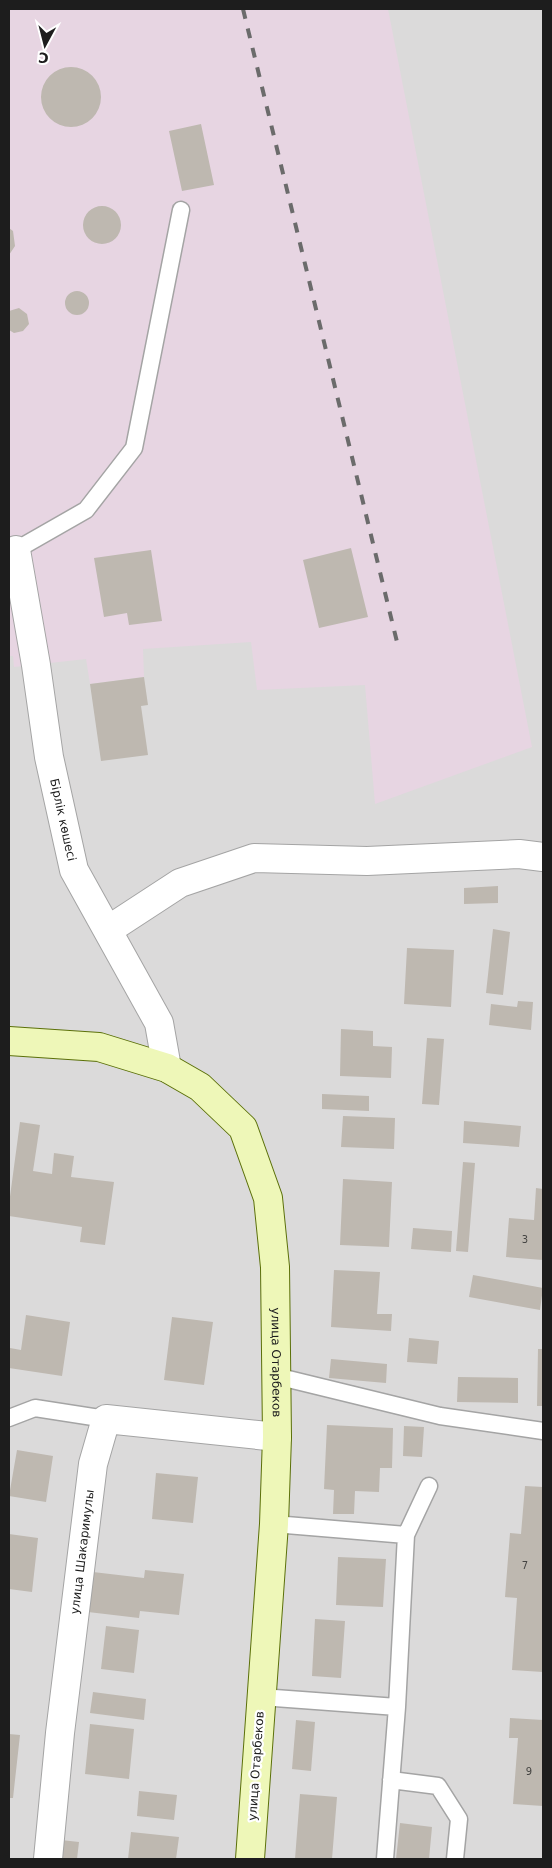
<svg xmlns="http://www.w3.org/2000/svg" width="552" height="1868" viewBox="0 0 552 1868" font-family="'DejaVu Sans',sans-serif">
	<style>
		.residential { fill: #dbdada }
		.industrial { fill: #e7d5e2 }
		.building { fill: #beb8b0 }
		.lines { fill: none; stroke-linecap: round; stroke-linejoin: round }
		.lane-casing { stroke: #a4a4a4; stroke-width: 19 }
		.street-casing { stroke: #a4a4a4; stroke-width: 30 }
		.secondary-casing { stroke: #5b7009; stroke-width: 30 }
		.lane { stroke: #fff; stroke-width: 16 }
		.street { stroke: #fff; stroke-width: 28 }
		.secondary { stroke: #eef7b8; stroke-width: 28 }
		.rail { stroke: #6b6b6b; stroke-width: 4; stroke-dasharray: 10 10; stroke-linecap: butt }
		.labels { text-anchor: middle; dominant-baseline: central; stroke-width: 4.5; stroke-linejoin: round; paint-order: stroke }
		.number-label { font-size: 10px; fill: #454442 }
		.street-label { font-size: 12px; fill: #1d1d1d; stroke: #fff }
	</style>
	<rect width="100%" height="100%" fill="#eeebe3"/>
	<path class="residential" d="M9 9H543V1859H9Z"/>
	<path class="industrial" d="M9 9H388L532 747 375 804 365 685 257 690 251 642 143 649 144 677 90 684 86 659 14 667 13 656H9Z"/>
	<path class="building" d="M41 97a30 30 0 1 1 60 0a30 30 0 1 1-60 0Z
		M201 124 214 185 182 191 169 131Z
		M83 225a19 19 0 1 1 38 0a19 19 0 1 1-38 0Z
		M9 228 13 231 15 246 9 255Z
		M65 303a12 12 0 1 1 24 0a12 12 0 1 1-24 0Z
		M19 308 27 314 29 324 23 331 14 333 9 330V311Z
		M351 548 368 617 319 628 303 560Z
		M151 550 162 621 129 625 127 613 104 617 94 558Z
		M144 677 148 705 141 706 148 755 101 761 90 684Z
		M498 886V903L464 904V888Z
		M493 929 510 932 503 995 486 993Z
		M407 948 454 950 451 1007 404 1004Z
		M518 1001 533 1002 531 1030 489 1025 491 1004 517 1007Z
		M341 1029 373 1031V1046L392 1047 391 1078 340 1076Z
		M427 1038 444 1039 439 1105 422 1104Z
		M322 1094 369 1096V1111L322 1109Z
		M343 1116 395 1118 394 1149 341 1147Z
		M464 1121 521 1126 519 1147 463 1143Z
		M20 1122 40 1125 33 1171 52 1174 54 1153 74 1156 71 1177 114 1182 105 1245 80 1242 82 1227 9 1216V1204Z
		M463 1162 475 1163 468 1252 456 1251Z
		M343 1179 392 1182 389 1247 340 1245Z
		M536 1188 543 1189V1260L506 1257 509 1218 534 1220Z
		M413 1228 452 1231 451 1252 411 1249Z
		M334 1270 380 1272 377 1314H392L391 1331 331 1327Z
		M473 1275 543 1288 540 1310 469 1297Z
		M26 1315 70 1322 62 1376 9 1368 10 1348 21 1350Z
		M172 1317 213 1322 204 1385 164 1380Z
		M409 1338 439 1341 437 1364 407 1362Z
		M538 1349H543V1406H537Z
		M331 1359 387 1364 386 1383 329 1378Z
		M458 1377 518 1378V1403L457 1402Z
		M327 1425 393 1428 392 1468H380L379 1492 355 1491 354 1514H333L334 1490 324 1489Z
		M404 1426 424 1427 422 1457 403 1456Z
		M17 1450 53 1456 46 1502 9 1496Z
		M156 1473 198 1477 193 1523 152 1519Z
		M525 1486 543 1487V1672L512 1670 517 1598 505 1597 510 1533 521 1534Z
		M9 1534 38 1538 32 1592 9 1589Z
		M338 1557 386 1559 383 1607 336 1605Z
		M145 1570 184 1574 179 1615 140 1611 139 1618 88 1612 93 1572 144 1578Z
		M315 1619 345 1621 341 1678 312 1676Z
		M106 1626 139 1630 134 1673 101 1669Z
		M93 1692 146 1699 144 1720 90 1713Z
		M510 1718 543 1720V1806L513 1804 518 1738H509Z
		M296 1720 315 1722 311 1771 292 1769Z
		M90 1724 134 1729 129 1779 85 1774Z
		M9 1734 20 1735 13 1798H9Z
		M139 1791 177 1795 174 1820 137 1816Z
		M300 1794 337 1797 332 1859H295Z
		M400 1823 432 1827 429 1859H396Z
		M131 1832 179 1837 176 1859H128Z
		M61 1840 79 1842 77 1859H59Z"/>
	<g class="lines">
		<g class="lane-casing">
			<path id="lane" d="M9 552 16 550 86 510 134 448 181 210
				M276 1376 440 1416 543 1431
				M9 1418 35 1408 106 1419
				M274 1524 406 1535
				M261 1697 397 1707
				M391 1780 438 1786 459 1819 455 1859
				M385 1859 397 1707 406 1535 429 1486"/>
		</g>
		<g class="street-casing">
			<g id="street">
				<path id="s1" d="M16 550 36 665 49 757 74 870 159 1023 167 1068"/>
				<path d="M108 930 180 883 254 858 367 861 519 854 543 857"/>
				<path id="s2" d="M48 1859 60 1733 93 1464 106 1419 277 1437"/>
			</g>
		</g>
		<g class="secondary-casing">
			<g id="secondary">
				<path id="s3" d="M9 1041 99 1047 167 1068 200 1087 243 1128 268 1198 275 1267 277 1437 274 1524 250 1859"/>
			</g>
		</g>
		<use href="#lane" class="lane"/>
		<use href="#street" class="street"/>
		<use href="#secondary" class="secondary"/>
		<path class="rail" d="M243 9 397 642"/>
	</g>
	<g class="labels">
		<g class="number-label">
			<text x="525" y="1239">3</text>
			<text x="525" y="1565">7</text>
			<text x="529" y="1771">9</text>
		</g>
		<g class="street-label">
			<text stroke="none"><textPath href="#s1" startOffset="274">Бірлік көшесі</textPath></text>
			<text stroke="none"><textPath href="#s3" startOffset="498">улица Отарбеков</textPath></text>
			<text stroke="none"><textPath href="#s2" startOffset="309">улица Шакаримулы</textPath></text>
			<text transform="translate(256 1766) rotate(-86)">улица Отарбеков</text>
		</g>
	</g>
	<rect width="552" height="1868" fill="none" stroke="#1d1d1d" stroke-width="20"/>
	<g transform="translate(45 45) rotate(187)" stroke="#ffffff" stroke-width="4" paint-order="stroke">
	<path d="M0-4L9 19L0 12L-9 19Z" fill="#1d1d1d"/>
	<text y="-8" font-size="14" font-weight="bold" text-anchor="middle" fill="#1d1d1d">С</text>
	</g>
</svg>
